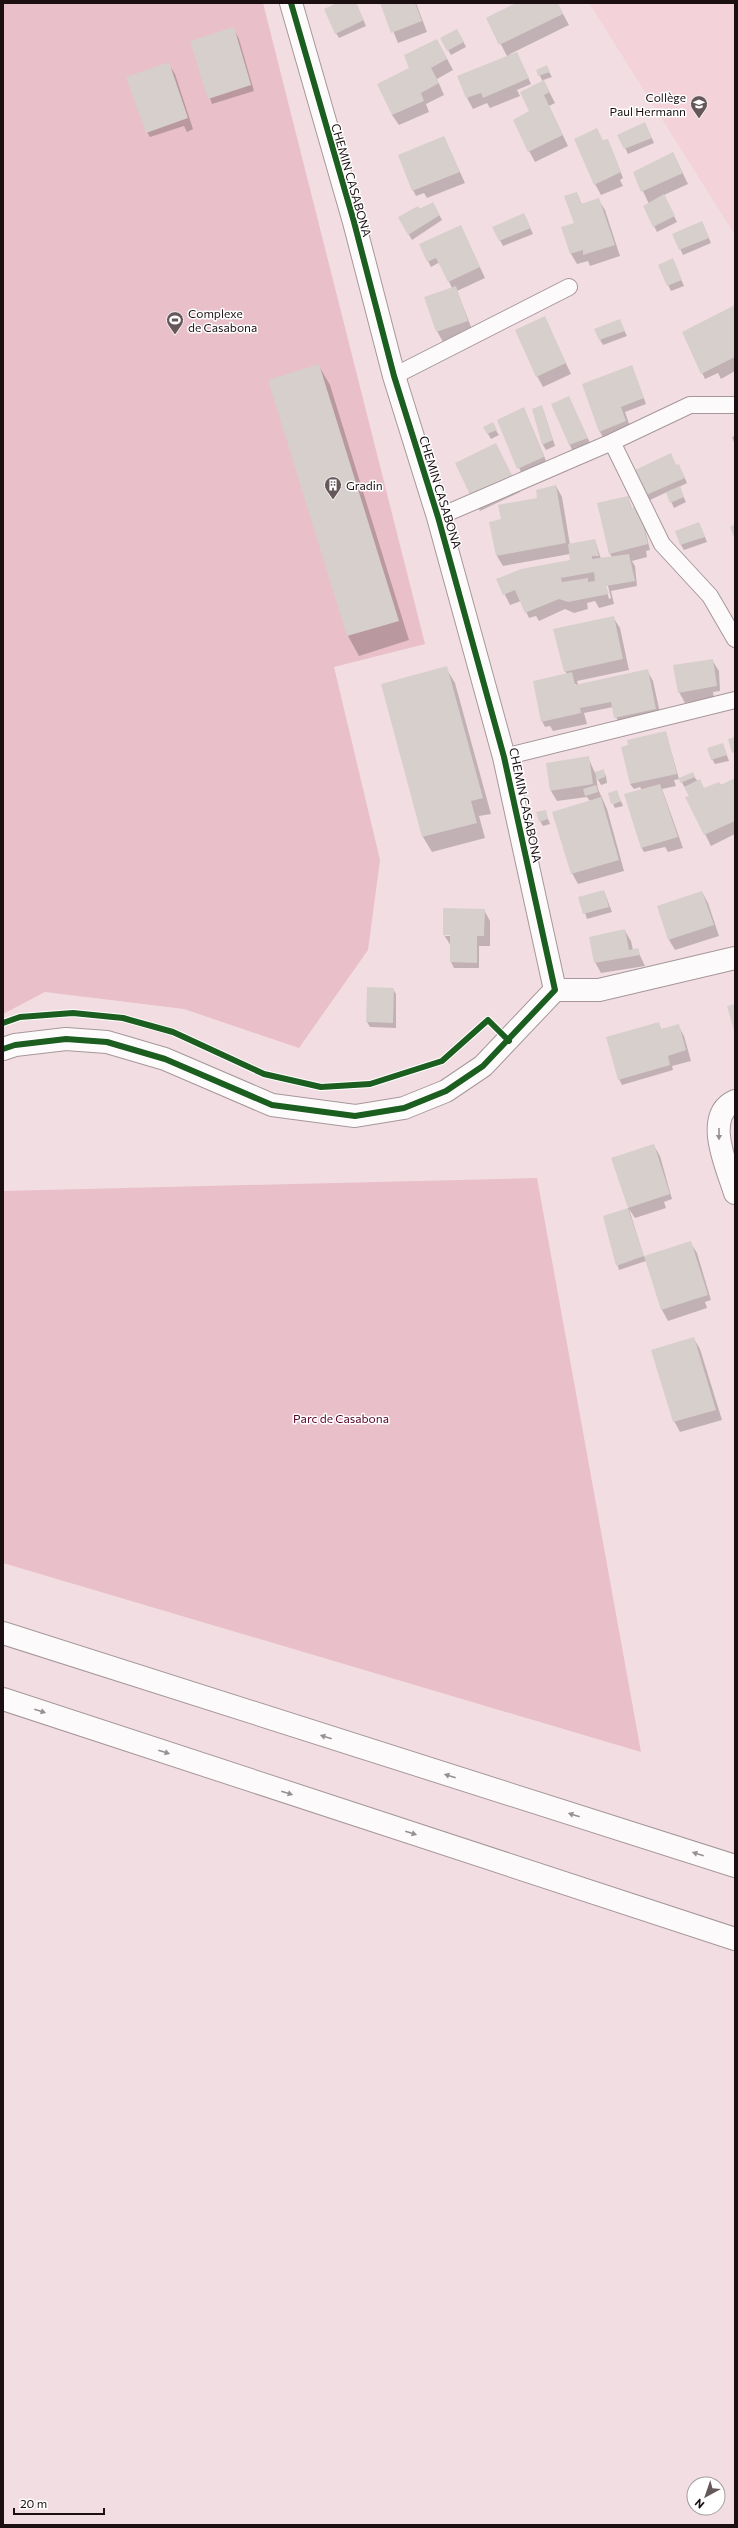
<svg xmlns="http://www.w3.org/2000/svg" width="738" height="2528" viewBox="0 0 738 2528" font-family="Commissioner,sans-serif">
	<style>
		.built { fill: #f3d2d9 }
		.green { fill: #e9bfc9 }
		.shadow { fill: #0003; fill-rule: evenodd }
		.building { fill: #d6cfcb; fill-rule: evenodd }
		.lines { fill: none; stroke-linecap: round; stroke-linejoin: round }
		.lane-casing { stroke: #a6979a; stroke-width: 18 }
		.street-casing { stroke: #a6979a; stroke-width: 24 }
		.highway-casing { stroke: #a6979a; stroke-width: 24 }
		.lane { stroke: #fdfafb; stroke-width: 16 }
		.street { stroke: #fdfafb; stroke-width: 22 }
		.highway { stroke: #fdfafb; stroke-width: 22 }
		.cycleway-casing { stroke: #fff; stroke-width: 8 }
		.cycleway { stroke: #1b5e20; stroke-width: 6 }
		.oneway { fill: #979092 }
		.labels { text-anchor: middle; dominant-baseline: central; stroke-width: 3; stroke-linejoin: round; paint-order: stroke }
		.poi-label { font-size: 12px; fill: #1b0f12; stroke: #fff; text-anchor: start }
		.street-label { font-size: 12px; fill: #1b0f12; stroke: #fff }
		.park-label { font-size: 12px; fill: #540024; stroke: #fff }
	</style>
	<rect width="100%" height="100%" fill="#f2dee2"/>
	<path class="built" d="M589 3H735V235Z"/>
	<path class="green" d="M3 3H263L425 644 334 667 380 860 368 950 299 1048 184 1009 45 992 3 1014Z
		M537 1178 641 1752 3 1563V1191Z"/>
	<path class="shadow" d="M339 3H356L366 26 339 38 336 33Z
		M382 3H416L427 32 398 43Z
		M518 3H557L569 25 508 55 517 53 531 84 517 90 520 96 490 108 487 103 473 109 467 98 507 56 487 18Z
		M233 28 239 39 254 91 212 104 204 81Z
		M460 35 466 47 451 55 441 38Z
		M437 40 453 70 437 79 444 95 426 104 429 112 399 125 392 115 410 68Z
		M168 63 175 74 193 129 187 132 184 126 150 137 147 132Z
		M537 70 549 72 552 77 543 80 555 103 549 106 568 146 535 162 529 151 531 112 543 82Z
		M647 128 654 143 628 154 619 135Z
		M444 137 465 183 427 198 424 193 416 196 413 190Z
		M610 145 623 178 620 180 623 186 601 195 595 184Z
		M673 153 688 184 664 195 677 222 657 232 644 206 649 204 634 172Z
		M577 193 582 205 598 199 605 210 620 256 590 266 588 261 577 264 571 254Z
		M433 203 442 220 412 240 399 218Z
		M526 219 533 234 503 246 493 227Z
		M702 222 711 243 683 255 673 234Z
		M461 226 485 278 457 291 473 332 443 342 437 331 452 288 440 262 431 267 420 245Z
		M675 265 684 286 671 291 659 266Z
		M735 306V371L721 379 718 373 705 379 683 333Z
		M544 317 571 374 543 387 537 376Z
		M622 326 627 336 603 345 600 340Z
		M319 366 330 385 409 640 359 656 348 636 269 381Z
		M632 366 646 404 625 412 632 432 606 442 600 432Z
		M571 403 590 443 572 450 552 404Z
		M524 408 549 468 524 479 498 420Z
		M544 412 555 446 546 450 543 445Z
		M484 427 495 429 499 435 491 439Z
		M735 436V445L732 437Z
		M496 445 520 492 480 511 474 500Z
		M676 466 681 470 687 483 679 487 686 502 674 508 667 492 648 501 645 496Z
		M556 486 562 497 570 545 595 540 601 559 612 557 610 554 628 497 632 509 641 512 650 550 646 551 647 557 632 561 635 566 637 586 611 591 614 604 599 608 595 601 587 603 588 609 574 613 565 609 539 621 536 616 529 618 521 601 510 605 497 579 572 561 570 554 503 566 497 556 502 520ZM605 583 608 586 611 598 609 599Z
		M699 523 707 542 684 550 681 545Z
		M613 617 620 628 629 670 577 681 578 685 647 670 653 681 660 713 618 722 613 707 584 713 587 724 553 731 550 726 545 727 542 721 567 674 565 671ZM574 684H576L578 692Z
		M712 660 719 671 720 691 713 692 714 698 685 703 679 692Z
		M446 668 455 683 491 814 479 816 485 838 432 852 423 837Z
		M666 733 679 779 692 774 704 789 735 781V834L711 846 687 798 690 797 680 779 674 780 676 786 662 789 683 848 668 852 665 847 644 852 641 847 642 790 640 787 634 789 630 784Z
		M723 745 729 761 715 764 712 759Z
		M588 757 595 773 603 771 606 776 607 783 601 785 596 776 598 789 607 809 624 871 578 884 572 873 590 801 587 797 557 801 551 791Z
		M621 801 623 806 615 808 613 804Z
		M545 811 550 824 543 826 540 821Z
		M604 891 612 912 587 919 580 898Z
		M702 892 708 903 719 936 675 950 669 940Z
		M444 909 484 910 490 921V946H479V968H454L451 962V946L444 935ZM444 934H451V936H444Z
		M625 931 631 941 633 950 637 949 645 966 601 973 595 962Z
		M393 989 396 994V1028L370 1027 367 1022Z
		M658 1023 662 1030 678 1025 684 1036 691 1061 672 1066 673 1070 622 1085 619 1079Z
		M654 1146 660 1156 672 1199 664 1202 666 1208 635 1218 629 1209 644 1257 690 1242 697 1253 711 1300 705 1302 707 1308 668 1321 662 1310 646 1261 619 1270 604 1217 629 1208 613 1158Z
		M694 1339 700 1349 722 1420 680 1432 674 1421Z"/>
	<path class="building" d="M337 3H356L364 20 335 34 324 9Z
		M380 3H415L422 21 391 33Z
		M516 3H558L563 14 499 45 486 18Z
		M234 27 251 85 208 99 190 41Z
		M457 29 464 42 447 51 440 38Z
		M437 39 447 59 431 68 439 83 421 93 424 101 392 115 377 84 409 68 404 55Z
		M517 52 529 78 483 98 481 93 466 98 457 76Z
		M169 62 188 118 146 133 126 77Z
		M547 65 550 72 538 76 536 70Z
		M544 80 550 92 544 95 563 135 528 152 513 120 529 111 520 92Z
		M645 122 652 138 624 149 617 135Z
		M597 128 603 140 608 139 621 172 594 185 574 139Z
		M444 136 460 172 412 191 398 155Z
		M673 152 683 173 641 192 633 172Z
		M577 192 581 204 599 198 615 245 583 255V250L570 254 561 227 574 223 564 196Z
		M664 194 675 216 653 227 643 206Z
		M433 202 440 215 408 235 398 217 418 206 420 209Z
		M524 213 531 228 499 241 492 227Z
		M702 221 709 238 679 250 672 234Z
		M461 225 480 267 448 282 436 258 427 262 419 244Z
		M673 258 682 280 667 286 658 265Z
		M456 286 468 321 436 332 424 297Z
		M735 305V357L701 374 682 332Z
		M545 316 566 363 536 377 515 330Z
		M620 319 625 331 599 340 594 329Z
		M319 364 399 621 347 636 268 380Z
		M632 365 644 398 621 407 626 421 599 432 582 384Z
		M569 396 588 438 569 445 551 404Z
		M542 405 553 440 542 445 532 409Z
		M524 407 544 457 517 469 497 420Z
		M493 422 497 430 487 434 483 427Z
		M496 443 515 481 473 501 455 463Z
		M671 453 676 465 679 464 685 478 644 496 633 471Z
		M556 485 566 543 496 556 489 522 501 519 498 505 537 498 536 490Z
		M680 486 684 497 670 503 666 492Z
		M628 496 631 508 638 506 639 508 648 544 609 554 597 503Z
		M699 522 705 537 680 545 675 531Z
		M735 524V540L730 527Z
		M595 539 599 556H592V559L629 554 635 581 606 586 609 594 568 602 559 599 525 613 515 590 503 595 496 579 521 569 570 560 568 544ZM594 572 595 581 588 582V578L562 582 561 578Z
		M614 616 623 659 564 672 553 629Z
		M713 659 717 686 678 693 673 665Z
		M447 666 483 798 471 801 477 823 422 837 381 684Z
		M648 669 656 709 614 718 611 702 580 708 581 713 541 722 533 681 572 672 575 685Z
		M666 731 677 774 630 784 621 747 628 745 627 740Z
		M735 737V752L732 753 728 739Z
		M723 743 727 755 711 760 707 748Z
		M589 756 593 784 550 791 546 763Z
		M604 769 605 777 597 780 595 772Z
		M693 772 695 777 680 783 679 778Z
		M735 778V821L704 835 685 797 689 796 684 787 700 779 704 788 719 782 721 785Z
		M660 784 678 837 641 848 624 794Z
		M596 785 598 792 585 796 583 789Z
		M617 790 621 801 611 804 608 793Z
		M601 797 619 860 571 874 552 812Z
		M546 810 548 819 539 822 536 812Z
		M604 890 609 907 583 914 578 897Z
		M702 891 714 925 668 940 657 906Z
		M443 908 485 909 484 936H477V963L450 962V935H443Z
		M625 929 629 950 638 948 640 955 594 963 589 937Z
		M367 987 394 988 393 1023 366 1022Z
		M735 1004V1034L727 1006Z
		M659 1022 661 1029 679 1024 686 1050 668 1056 670 1065 618 1080 606 1037Z
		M654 1144 670 1194 628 1208 611 1158Z
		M628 1208 644 1256 691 1241 708 1295 661 1310 644 1256 616 1266 603 1216Z
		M694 1337 716 1410 673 1422 651 1350Z"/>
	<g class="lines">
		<g class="lane-casing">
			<path id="lane" d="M394 376 569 287
				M612 442 662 544 710 596 735 639
				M438 517 612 442 690 405H735
				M504 757 735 700"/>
		</g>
		<g class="street-casing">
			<path id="street" d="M291 3 354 222 394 376 438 517 504 757 555 990
				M555 990H599L735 958
				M3 1049 15 1045 66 1039 107 1042 165 1059 272 1105 355 1116 404 1108 446 1091 483 1066 555 990
				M735 1101C702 1116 728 1169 735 1193"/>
		</g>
		<g class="highway-casing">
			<path id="highway" d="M3 1633 735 1866
				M3 1699 735 1939"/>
		</g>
		<use href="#lane" class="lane"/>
		<use href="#street" class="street"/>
		<use href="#highway" class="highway"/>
		<g class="cycleway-casing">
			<path id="cycleway" d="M3 1023 20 1017 73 1013 123 1018 173 1032 264 1074 321 1087 370 1084 442 1061 488 1020 509 1041
				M3 1049 15 1045 66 1039 107 1042 165 1059 272 1105 355 1116 404 1108 446 1091 483 1066 555 990 504 757 438 517 394 376 354 222 291 3"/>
		</g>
		<use href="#cycleway" class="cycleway"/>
	</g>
	<defs><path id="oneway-solid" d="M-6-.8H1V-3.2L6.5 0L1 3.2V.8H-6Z"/></defs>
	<g class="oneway">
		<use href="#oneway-solid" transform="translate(719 1134) rotate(90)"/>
		<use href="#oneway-solid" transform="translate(40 1711) rotate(18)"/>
		<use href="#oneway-solid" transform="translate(326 1737) rotate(-162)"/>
		<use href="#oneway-solid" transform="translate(164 1752) rotate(18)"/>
		<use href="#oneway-solid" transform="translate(450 1776) rotate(-162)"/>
		<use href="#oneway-solid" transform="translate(287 1793) rotate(18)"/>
		<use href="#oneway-solid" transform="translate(574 1815) rotate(-162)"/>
		<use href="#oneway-solid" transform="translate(411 1833) rotate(18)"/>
		<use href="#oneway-solid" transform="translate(698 1854) rotate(-162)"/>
	</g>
	<defs>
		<g id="school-pin" transform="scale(0.9)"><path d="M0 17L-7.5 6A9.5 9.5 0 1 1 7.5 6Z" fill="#66575b" stroke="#fff"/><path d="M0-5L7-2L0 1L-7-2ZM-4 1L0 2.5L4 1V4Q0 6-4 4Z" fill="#fff"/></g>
		<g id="stadium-pin" transform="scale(0.9)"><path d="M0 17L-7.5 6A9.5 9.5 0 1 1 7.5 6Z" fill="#66575b" stroke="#fff"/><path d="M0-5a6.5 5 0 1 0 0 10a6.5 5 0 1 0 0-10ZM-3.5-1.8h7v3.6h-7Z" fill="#fff"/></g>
		<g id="building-pin" transform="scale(0.9)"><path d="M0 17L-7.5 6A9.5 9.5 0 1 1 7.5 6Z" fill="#66575b" stroke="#fff"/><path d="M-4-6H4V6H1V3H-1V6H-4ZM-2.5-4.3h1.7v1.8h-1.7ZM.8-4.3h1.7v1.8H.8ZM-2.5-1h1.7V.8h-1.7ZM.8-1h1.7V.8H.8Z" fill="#fff"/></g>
	</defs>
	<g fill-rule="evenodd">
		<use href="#school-pin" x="699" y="104"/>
		<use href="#stadium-pin" x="175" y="320"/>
		<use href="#building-pin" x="333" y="485"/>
	</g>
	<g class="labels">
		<g class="poi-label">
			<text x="686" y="97" text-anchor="end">Collège<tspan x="686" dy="14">Paul Hermann</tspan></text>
			<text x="188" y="313">Complexe<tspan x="188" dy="14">de Casabona</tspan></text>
			<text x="346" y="485">Gradin</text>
		</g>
		<g class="street-label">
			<text transform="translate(352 180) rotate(74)">CHEMIN CASABONA</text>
			<text transform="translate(441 492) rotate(73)">CHEMIN CASABONA</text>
			<text transform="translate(526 805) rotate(78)">CHEMIN CASABONA</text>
		</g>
		<g class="park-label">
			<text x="341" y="1418">Parc de Casabona</text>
		</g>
	</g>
	<rect width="738" height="2528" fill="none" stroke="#1b0f12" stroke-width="8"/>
	<g transform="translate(706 2496) rotate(220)"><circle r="19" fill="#ffffff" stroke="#a49fa0"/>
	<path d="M0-3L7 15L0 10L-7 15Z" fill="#66575b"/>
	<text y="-6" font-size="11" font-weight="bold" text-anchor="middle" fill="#1b0f12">N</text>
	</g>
	<path d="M14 2508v6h90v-6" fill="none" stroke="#1b0f12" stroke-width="2"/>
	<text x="20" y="2508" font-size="12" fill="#1b0f12" stroke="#ffffff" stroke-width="3" paint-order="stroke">20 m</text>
</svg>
